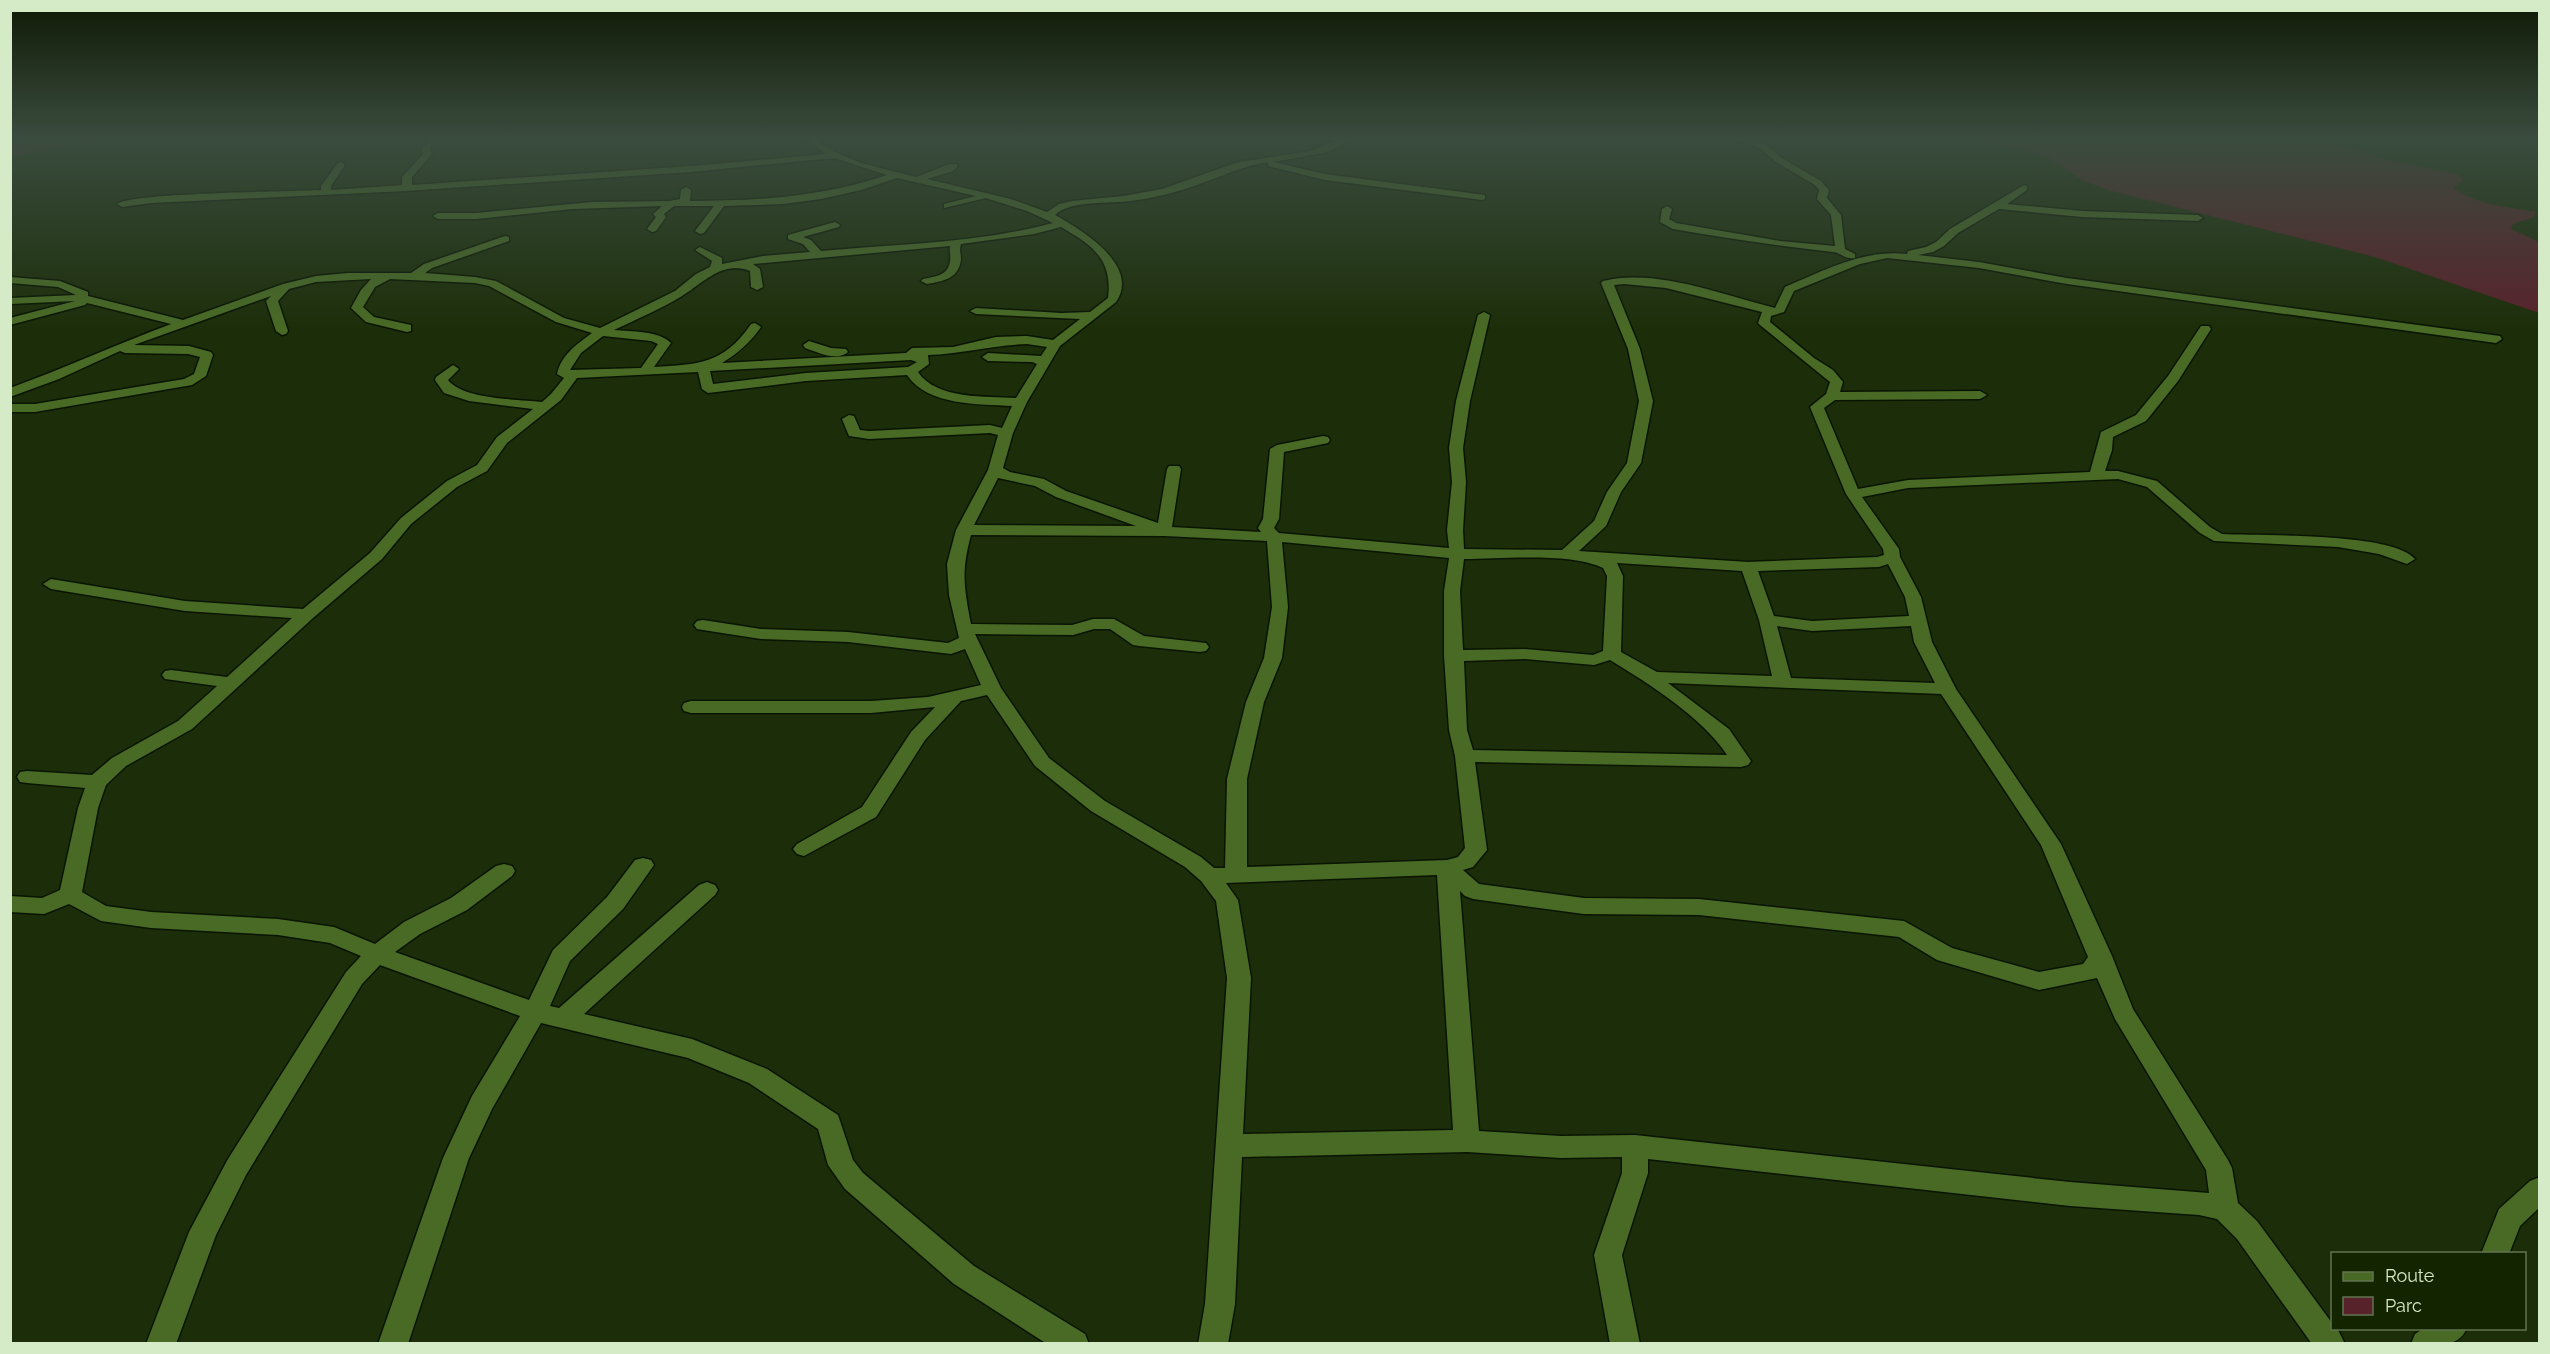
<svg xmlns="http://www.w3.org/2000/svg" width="2550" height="1354" viewBox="0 0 2550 1354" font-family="Raleway,sans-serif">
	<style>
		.green { fill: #58222b }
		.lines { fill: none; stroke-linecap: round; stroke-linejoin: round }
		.minor-casing { stroke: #0a1402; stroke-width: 3 }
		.minor { fill: #486a25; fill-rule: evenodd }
	</style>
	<rect width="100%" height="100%" fill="#1c2e09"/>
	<path class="green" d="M11 138H101L11 157Z
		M1981 138H2317L2396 162 2457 174 2463 180 2453 188C2477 205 2508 207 2536 212L2534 217 2513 224 2511 229 2539 242V313L2375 257 2112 191 2082 180 2047 157Z"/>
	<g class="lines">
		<g class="minor-casing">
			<path id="minor" d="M429 138H437L430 148 432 154 412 177V185L691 166 826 154 803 138H813L835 152 861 163 916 177 950 164H956L958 166 953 171 927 179 1011 199 1047 212 1059 204 1072 201 1123 196 1162 189 1238 162 1311 151 1344 138H1355L1328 152 1273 162 1325 174 1485 195V199L1482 200 1325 180 1268 166V162C1243 166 1225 175 1202 183 1179 192 1155 198 1130 201 1111 204 1069 200 1055 215 1081 229 1141 266 1116 302L1060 346 1027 402 1013 433 1003 468 1010 472 1044 479 1066 491 1158 523 1167 469 1169 466H1179L1181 469 1172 527 1261 532 1258 528 1263 519 1270 449 1277 445 1323 436 1328 437 1330 440 1328 443 1284 452 1279 519 1274 528 1279 533 1449 548 1447 530 1452 482 1449 448 1456 401 1478 315 1484 312 1490 315 1470 401 1463 448 1466 482 1463 530 1464 549 1562 550 1594 521 1607 492 1627 463 1639 401 1628 349 1601 283 1603 281C1656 268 1723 295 1775 308L1785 287C1825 270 1864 249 1907 254L1908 251 1926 247 1936 242 1950 229 2024 185 2027 186V190L2007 204 2082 211 2198 215 2203 218 2198 221 2082 217 1999 209 1958 233 1944 246 1933 252 1918 255 1979 262 2067 278 2500 336 2502 339 2496 343 2067 284 1979 268 1887 258 1860 264 1794 291 1784 312 1771 316 1770 322 1814 358 1833 370 1843 382 1840 392 1980 391 1987 395 1980 399 1835 400 1824 408 1858 489 1908 480 2090 472 2101 432 2136 415 2168 376 2201 326H2209L2211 329 2178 381 2146 421 2113 437 2112 450 2105 471H2118L2157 481 2210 527 2222 534C2259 536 2393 532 2415 559L2407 564 2379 554 2338 547 2214 541 2200 533 2147 487 2118 479 1908 488 1862 497 1899 549 1900 557 1921 597 1932 642 1956 689 2061 844 2112 956 2133 1009 2228 1160 2232 1168 2238 1203 2257 1221 2332 1323V1328H2337L2345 1344H2312L2237 1239 2217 1219 2199 1215 2070 1206 1648 1159V1173L1622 1255 1640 1344H1610L1594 1255 1622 1173V1157L1561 1158 1467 1152 1242 1157 1235 1304 1228 1344H1198L1205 1304 1227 978 1216 901 1201 881 1185 867 1091 811 1035 766 987 695 961 701 925 740 876 817 804 856 797 854 793 849 797 844 862 807 911 732 935 707 871 713H691L684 711 682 707 684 703 691 701H871L928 697 981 685 965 649 951 654 848 642 761 639 703 630 697 629 694 625 697 621 703 620 761 629 848 632 948 643 959 638 949 595 947 564 956 530 988 470 998 435 990 433 869 439 849 436 842 419 849 415 854 416 860 430 869 431 990 425 1002 428 1012 406C978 404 928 406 907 375L806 381 708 393 702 389 698 372 577 378 561 400 507 443 487 471 457 487 411 524 382 559 313 618 192 729 126 766 106 785 98 808 82 892 106 906 151 912 278 919 334 927 375 944 404 922 451 898 496 866 504 864 512 866 515 871 512 876 467 910 420 934 395 952 529 1000 553 950 607 897 635 860 643 858 651 860 654 865 623 909 570 961 550 1006 559 1008 699 885 707 882 715 885 718 890 715 895 584 1014 692 1039 767 1069 838 1115 853 1160 863 1173 974 1266 1085 1334 1089 1344H1047L954 1284 845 1189 828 1165 818 1129 749 1083 688 1058 541 1023 492 1109 469 1158 408 1344H378L443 1158 472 1096 520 1016 380 965 362 984 246 1175 216 1235 176 1344H146L189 1232 228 1159 346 972 361 956 330 943 278 935 151 928 101 921 69 904 44 914 10 912V896L42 898 60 890 78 808 85 788 27 783 20 782 17 777 20 772 27 771 92 775 112 758 178 721 217 686 165 679 162 675 165 671 171 670 227 677 292 618 185 611 51 589 43 584 51 579 185 601 303 609 370 553 401 518 447 481 477 465 497 437 533 409 469 401 444 393 435 380 436 377 453 365 459 369 448 380C464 400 518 399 542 402L551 394 564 378 557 374C561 355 577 344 592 333L556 322 489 286 475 283 390 279 375 287 363 307 374 317 411 325V331L407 332 366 322 351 308 361 290 371 279 316 282 289 289 278 301 288 331 286 334 282 335 276 331 266 301 271 296 134 345 189 346 211 352 213 355 206 376 192 385 35 412H10V404H35L184 379 194 374 200 357 188 354 125 353 120 351 59 379 10 397V388C65 368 117 344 171 324L87 303 85 305 10 325V318L75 301 10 304V298L76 295 58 287 10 283V277L60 281 88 292V296L183 320 283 284 316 276 348 273H411L424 264 505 236 509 237V241L432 268 425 273 475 277 496 281 564 318 600 328 675 291 696 274 710 267 712 261 695 250 700 247 722 258V264L763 256 810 252 803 244 788 239V235L835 222 840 225 839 227 803 237 811 240 821 251C898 244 979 243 1053 223L1027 211 986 198 944 208V204L976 196 897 178 861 190 821 199 783 204 724 206 704 233 700 234 695 231 714 206H674L664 214 666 217 656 231 652 232 647 229 656 217 653 214 662 206 573 209 476 219H438L433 216 438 213H476L592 202 670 201 680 199 681 190 686 187 691 190 690 201C757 201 822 197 887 175L834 158 691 172 405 191 151 203 122 207 117 204C133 192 290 192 321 190V186L338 163 341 162 345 165 331 186V190L402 185V177L423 154 422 148ZM1061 227C1092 245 1113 259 1108 298L1090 312 1061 313 976 308 970 311 976 314 1080 319 1053 340 1027 336 996 337 953 347 912 348 906 353 722 363C738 353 750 343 761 327L755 323 751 324C723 365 698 364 654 367L671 343C658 330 632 332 614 330 637 319 661 309 682 296 703 283 723 260 750 271L751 287 757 290 763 287 760 269 753 264 950 246C949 251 951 255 950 261 948 276 936 276 923 279L921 281 927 284C943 281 959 279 961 259 961 253 959 251 961 244L1034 234ZM1624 284 1666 288 1762 312 1758 323 1760 325 1830 382 1826 394 1810 407 1846 494 1883 549 1884 555 1877 557 1748 562 1579 551 1606 526 1621 492 1641 463 1653 401 1640 349 1614 285ZM603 336 651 341 658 344 641 368 570 370 581 353ZM1027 344 1047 347 1041 356 988 353 982 357 988 361 1032 362 1037 364 1016 398C986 396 937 400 918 372L929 364 928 355C962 354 993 345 1027 344ZM911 360 917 362 908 367 806 373 713 384 710 371ZM998 478 1035 486 1056 497 1136 526 974 525ZM971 535 1164 536 1267 541 1272 607 1264 658 1246 702 1227 779 1225 868H1214L1201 857 1105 801 1049 758 1001 688 975 634 1073 635 1094 629H1110L1133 645 1139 646 1200 652 1206 651 1209 647 1206 643 1144 636 1114 619H1093L1072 625 971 624C964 587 961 572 971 535ZM1282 542 1449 558 1444 591V656L1449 730 1455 756 1465 848 1458 857 1447 860 1247 867V779L1264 702 1282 658 1288 607ZM1464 559C1502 559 1570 552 1603 568L1607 576 1603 651 1593 655 1525 649 1463 650 1460 591ZM1617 563 1742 571 1759 620 1772 676 1657 672 1621 652 1623 576ZM1888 564 1905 597 1909 616 1812 621 1774 616 1758 571 1879 567ZM1777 626 1812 631 1911 626 1914 642 1935 683 1791 678ZM1525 659 1594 665 1610 660C1648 683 1703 718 1727 755L1473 750 1467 730 1464 661ZM1668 683 1941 694 2041 845 2088 957 2083 964 2039 972 1952 948 1904 921 1699 899 1584 898 1479 884 1463 870 1473 867 1487 850 1475 762 1741 767 1748 765 1751 761 1729 729ZM1437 875 1453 1130 1243 1134 1251 978 1238 900 1226 883ZM1460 891 1465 896 1473 899 1584 914 1699 915 1899 937 1937 960 2039 990 2097 978 2115 1019 2206 1170 2209 1193 2070 1182 1635 1135 1561 1136 1479 1131Z
				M1733 138H1746L1767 145 1782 158 1821 181 1829 190 1827 198 1841 215 1845 249 1855 254V258C1846 260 1841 253 1833 252 1779 246 1726 238 1673 229L1660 222 1662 209 1667 206 1672 209 1669 219 1676 223 1780 241 1835 246 1831 215 1817 199 1819 190 1815 185 1776 162 1761 149Z
				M809 341 831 348 846 349 848 352C837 362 817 352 805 348L803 345Z
				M2540 1177V1207L2520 1226 2509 1254H2481L2499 1209 2530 1181Z
				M2424 1328H2467C2457 1351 2432 1344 2411 1344L2415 1334Z"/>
		</g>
		<use href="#minor" class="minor"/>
	</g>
	<linearGradient id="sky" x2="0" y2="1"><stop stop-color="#0f1905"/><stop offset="0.42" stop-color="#3a4c3e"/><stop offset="1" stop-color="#3a4c3e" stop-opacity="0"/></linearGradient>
	<rect width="2550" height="328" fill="url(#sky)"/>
	<rect width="2550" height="1354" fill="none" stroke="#d5eac6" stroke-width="24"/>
	<rect x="2331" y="1252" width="195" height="78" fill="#132401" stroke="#617350" stroke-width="1.5"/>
	<rect x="2343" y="1272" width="30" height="9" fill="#486a25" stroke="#617350" stroke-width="1.5"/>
	<text x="2385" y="1282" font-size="18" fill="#d5eac6">Route</text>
	<rect x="2343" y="1297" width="30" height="18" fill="#58222b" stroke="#617350" stroke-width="1.5"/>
	<text x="2385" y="1312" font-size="18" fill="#d5eac6">Parc</text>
</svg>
